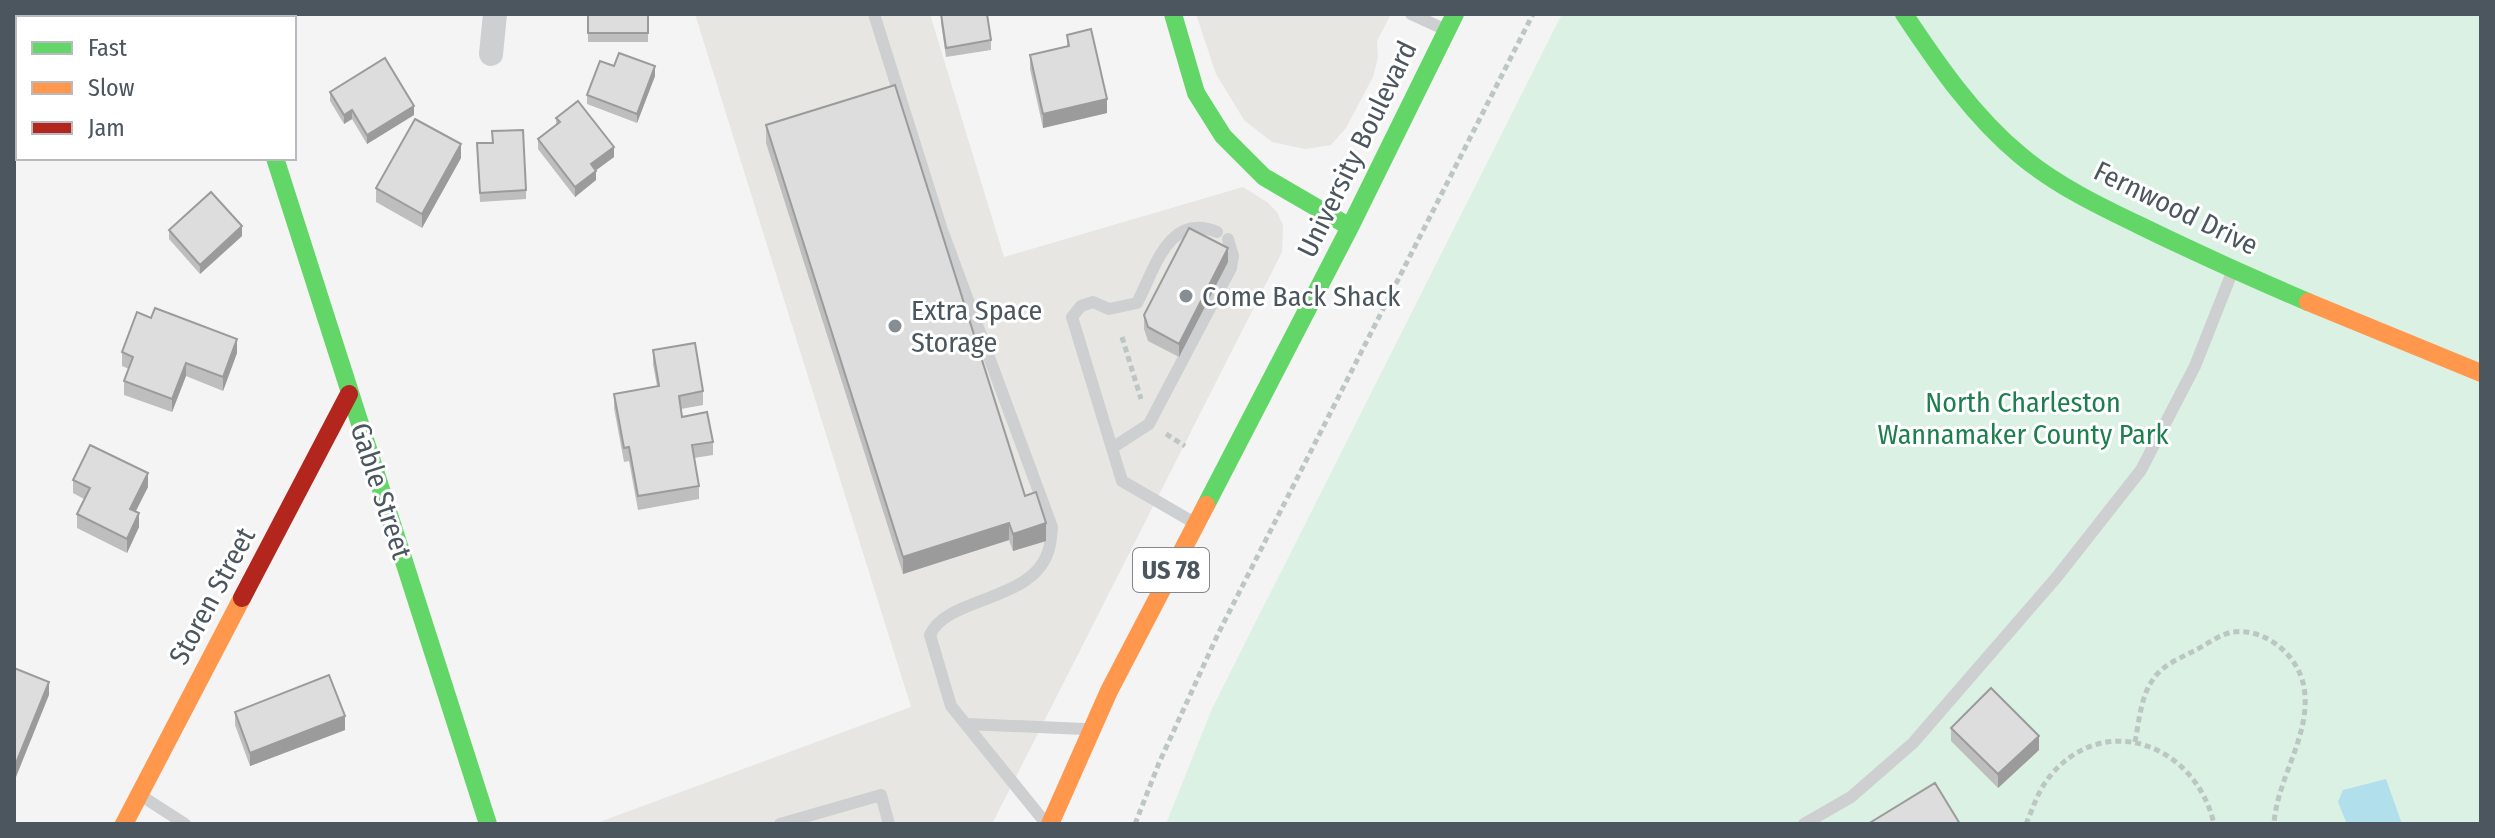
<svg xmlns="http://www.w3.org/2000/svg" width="2495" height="838" viewBox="0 0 2495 838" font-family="'Fira Sans Condensed',sans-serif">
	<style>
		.commercial { fill: #e7e6e3 }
		.green { fill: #daf1e3 }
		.water { fill: #b1e0ec }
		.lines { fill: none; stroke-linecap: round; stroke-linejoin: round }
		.path { stroke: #bcc6c3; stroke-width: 5; stroke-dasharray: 6 4; stroke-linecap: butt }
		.lane { stroke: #cdcfd1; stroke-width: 12 }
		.street { stroke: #cdcfd1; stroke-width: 24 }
		.fast { stroke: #63d668; stroke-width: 18 }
		.slow { stroke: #ff974d; stroke-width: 18 }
		.jam { stroke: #b3261e; stroke-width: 18 }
		.wall { fill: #bebebf }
		.shaded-wall { fill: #9b9b9b }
		.building { fill: #ddddde; stroke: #9b9b9b; stroke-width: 2 }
		.poi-dot { fill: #868d93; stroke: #fff; stroke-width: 3 }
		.labels { text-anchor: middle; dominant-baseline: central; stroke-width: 6; stroke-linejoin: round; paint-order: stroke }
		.shield { fill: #fff; stroke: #81898f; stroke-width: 2 }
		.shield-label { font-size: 26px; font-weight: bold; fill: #4b565f }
		.street-label { font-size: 28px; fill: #4b565f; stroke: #fff }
		.poi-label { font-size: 28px; fill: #4b565f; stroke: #fff; text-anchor: start }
		.park-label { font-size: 28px; fill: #1d7f4e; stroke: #fff }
	</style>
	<rect width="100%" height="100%" fill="#f4f4f4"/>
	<path class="commercial" d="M695 14H930L1004 257 1243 187 1267 202 1277 212 1283 225 1282 252 992 824H594L911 707Z
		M1196 14H1391L1377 41 1378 58 1373 77 1346 128 1331 145 1305 149 1272 142 1244 120 1216 74Z"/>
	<path class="green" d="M1562 14H2481V824H1166L1211 711Z"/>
	<path class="water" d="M2386 779 2402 824H2347L2338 802 2343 790Z"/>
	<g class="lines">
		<path class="path" d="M1122 337 1141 399
			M1166 434 1185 446
			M2135 742C2139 721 2141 695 2154 678 2163 665 2180 658 2194 651 2206 645 2220 634 2233 632 2266 628 2298 655 2304 687 2312 735 2277 777 2274 824
			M1135 824 1159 763 1218 634 1533 14
			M2026 824C2032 810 2038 792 2047 780 2101 708 2196 744 2214 824"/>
		<path class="lane" d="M874 14 942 230 1052 527C1051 535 1051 544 1048 552 1032 602 947 596 930 635L951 706 1044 821
			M1411 14 1444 29
			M1112 448 1149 424 1231 268 1233 256 1228 239
			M1193 522 1122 481 1072 317 1081 306 1093 302 1109 309 1137 303C1155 269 1168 212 1217 232
			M967 724 1084 729
			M140 795 185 824
			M780 824 881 795 889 824
			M1804 824 1851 797 1913 743 2056 578 2141 470 2195 366 2233 270"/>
		<path class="street" d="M115 14 127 18
			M491 54 495 14"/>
		<path class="fast" d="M1173 14 1196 93 1223 136 1264 177 1350 227
			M1904 14C1938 65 1973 116 2020 155 2056 185 2099 206 2141 226 2196 253 2252 278 2308 302
			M275 158 488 824
			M1206 505 1350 227 1455 14"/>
		<path class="slow" d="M2308 302 2481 373
			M124 824 242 598
			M1050 824 1109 691 1206 505"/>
		<path class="jam" d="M242 598 349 394"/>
	</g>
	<path class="wall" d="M588 14H648V42H588Z
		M941 14 991 40V50L946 57 941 23Z
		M1067 35 1107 113 1043 128 1030 69V55L1067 46Z
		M614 66 655 76 637 123 587 104V95Z
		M330 92 414 115 367 144 352 119 344 124 330 101Z
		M556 118 614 157 596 170V180L575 197 538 149V139L556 125Z
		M766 125 1025 496 1046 541 1013 551 1009 540 903 574 766 143Z
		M477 153 526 190V199L480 202Z
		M461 158 422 228 376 202V188Z
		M169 230 242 236 200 274 169 239Z
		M1228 262 1179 357 1148 341 1144 329V315Z
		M653 350 703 391V405L681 409 682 417 713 442V455L694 458 699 486V499L638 510 629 461 624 462 614 408V394L657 386 653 364Z
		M122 352 237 353 223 391 186 376 172 412 124 395V381L129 369 122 366Z
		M73 480 148 487 135 511 139 527 127 553 77 528V514L84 499 73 493Z
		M235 712 345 730 250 766 235 725Z
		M1951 728 2039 750 1998 788 1951 741Z"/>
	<path class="shaded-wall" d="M655 66V76L637 123V114Z
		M1107 99V113L1043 128V114Z
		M414 106V115L367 144V135Z
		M352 110V119L344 124V115Z
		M461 144V158L422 228V214Z
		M614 147V157L591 174V164Z
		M596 171V180L575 197V187Z
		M242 226V236L200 274V265Z
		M1228 248V262L1179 357V344Z
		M237 339V353L223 391V377Z
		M186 363V376L172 412V399Z
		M148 473V487L130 523V509Z
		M139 513V527L127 553V539Z
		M1009 523V540L903 574V557Z
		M1046 523V541L1013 551V534Z
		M49 682V695L14 782V768Z
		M345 716V730L250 766V753Z
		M2039 736V750L1998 788V774Z"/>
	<path class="building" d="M588 14H648V33H588Z
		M941 14H987L991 40 946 48Z
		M1091 29 1107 99 1043 114 1030 55 1069 46 1067 35Z
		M619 53 655 66 637 114 587 95 600 61 614 66Z
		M385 58 414 106 367 135 352 110 344 115 330 92Z
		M895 85 1025 496 1036 492 1046 523 1013 534 1009 523 903 557 766 125Z
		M578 101 614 147 591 164 596 171 575 187 538 139 560 122 556 118Z
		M415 119 461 144 422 214 376 188Z
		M523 130 526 190 480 193 477 143H493L492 131Z
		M211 192 242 226 200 265 169 230Z
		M1189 228 1228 248 1179 344 1148 327 1144 315Z
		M155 308 237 339 223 377 186 363 172 399 124 381 133 357 122 352 137 312 151 318Z
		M695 343 703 391 679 396 682 417 707 412 713 442 692 445 699 486 638 496 629 447 624 448 614 394 659 386 653 350Z
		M90 445 148 473 130 509 139 513 127 539 77 514 90 488 73 480Z
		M14 668 49 682 14 768Z
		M329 675 345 716 250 753 235 712Z
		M1991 688 2039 736 1998 774 1951 728Z
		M1935 783 1960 824H1868Z"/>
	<g class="poi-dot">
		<circle cx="1186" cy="296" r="8"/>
		<circle cx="895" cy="326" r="8"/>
	</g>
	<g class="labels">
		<rect class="shield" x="1133" y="548" width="76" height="44" rx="6"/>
		<g class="shield-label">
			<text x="1171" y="570">US 78</text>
		</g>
		<g class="street-label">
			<text transform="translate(1357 149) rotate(-64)">University Boulevard</text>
			<text transform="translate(2176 208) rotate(26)">Fernwood Drive</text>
			<text transform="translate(381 491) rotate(72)">Gable Street</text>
			<text transform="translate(212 596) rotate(-62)">Storen Street</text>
		</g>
		<g class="poi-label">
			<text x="1202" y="296">Come Back Shack</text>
			<text x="911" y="310">Extra Space<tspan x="911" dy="32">Storage</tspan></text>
		</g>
		<g class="park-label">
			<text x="2023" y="402">North Charleston<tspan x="2023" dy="32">Wannamaker County Park</tspan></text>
		</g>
	</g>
	<rect width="2495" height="838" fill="none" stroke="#4b565f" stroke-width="32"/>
	<rect x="16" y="16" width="280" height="144" fill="#ffffff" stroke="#b7bbbf" stroke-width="2"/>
	<rect x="32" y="42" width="40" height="12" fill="#63d668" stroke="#b7bbbf" stroke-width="2"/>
	<text x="88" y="56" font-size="24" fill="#4b565f">Fast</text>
	<rect x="32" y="82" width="40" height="12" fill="#ff974d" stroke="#b7bbbf" stroke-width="2"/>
	<text x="88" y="96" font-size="24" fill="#4b565f">Slow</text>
	<rect x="32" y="122" width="40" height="12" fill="#b3261e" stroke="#b7bbbf" stroke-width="2"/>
	<text x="88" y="136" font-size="24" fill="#4b565f">Jam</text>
</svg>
